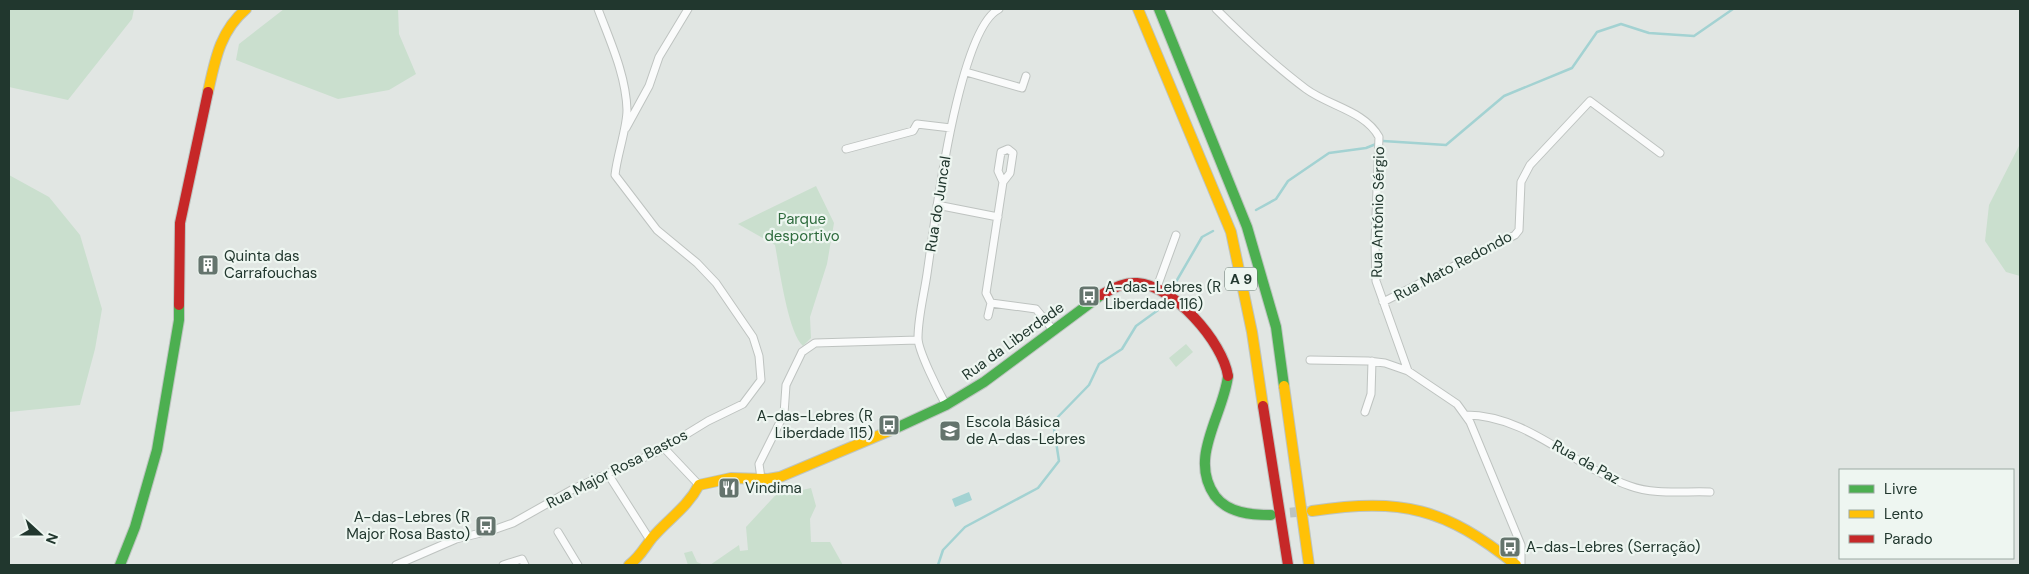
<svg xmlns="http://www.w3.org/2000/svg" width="2029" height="574" viewBox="0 0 2029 574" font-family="'DM Sans',sans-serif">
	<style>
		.green { fill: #cadfce }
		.water { fill: #a3d2d2 }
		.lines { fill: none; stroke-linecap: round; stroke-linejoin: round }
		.stream { stroke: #a3d2d2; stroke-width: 2.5 }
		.secondary-tunnel { stroke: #bbc3bf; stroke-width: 10; stroke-dasharray: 10 5; stroke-linecap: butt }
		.street-casing { stroke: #bec3c0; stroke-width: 9 }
		.fast-casing { stroke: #bdc4c0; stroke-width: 12 }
		.slow-casing { stroke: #bdc4c0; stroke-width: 12 }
		.jam-casing { stroke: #bdc4c0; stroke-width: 12 }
		.street { stroke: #fafbfb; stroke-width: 7 }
		.fast { stroke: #4caf50; stroke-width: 10 }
		.slow { stroke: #ffc107; stroke-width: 10 }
		.jam { stroke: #c62828; stroke-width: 10 }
		.labels { text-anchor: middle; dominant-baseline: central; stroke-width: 4.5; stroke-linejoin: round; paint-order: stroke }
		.shield { fill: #eef6f1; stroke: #5e7068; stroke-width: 1 }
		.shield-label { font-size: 14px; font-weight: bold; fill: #21372e }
		.street-label { font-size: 15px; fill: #21372e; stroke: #eef6f1 }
		.park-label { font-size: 15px; fill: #2e6b3d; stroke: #eef6f1 }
		.poi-label { font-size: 15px; fill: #21372e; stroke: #eef6f1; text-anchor: start }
	</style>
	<rect width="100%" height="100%" fill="#e1e6e3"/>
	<path class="green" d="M9 9H134L132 19 68 100 9 87Z
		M284 9H398L399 34 416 74 389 90 338 99 236 60 239 44Z
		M2020 144V276L2006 272 1985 241 1989 205Z
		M9 175 49 197 80 235 102 309 95 349 80 405 9 412Z
		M816 186 834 223 827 264 810 317 811 338 803 346C788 333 779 266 775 245L738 224Z
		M1186 344 1193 352 1176 367 1169 358Z
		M783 487 798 491 811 488 816 506 810 519 811 542H830L843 565H710L739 545 740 551 748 550 746 527Z
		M692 551 697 562 704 565H688L684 553Z"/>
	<path class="water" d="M969 492 972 500 955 507 952 499Z"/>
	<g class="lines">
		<path class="stream" d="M1383 141 1446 145 1504 96 1572 68 1597 32 1621 24 1649 33 1694 36 1733 9
			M1256 210 1276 199 1288 181 1329 153 1366 148 1376 144
			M1173 287 1202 237 1213 231
			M938 565 943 550 965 527 1038 488 1059 461 1053 422 1089 385 1099 364 1122 349 1136 326 1165 305"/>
		<path class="secondary-tunnel" d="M1275 514 1308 511"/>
		<g class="street-casing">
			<path id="street" d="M1216 9C1244 37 1274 65 1306 89 1329 106 1365 111 1379 137L1375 242 1376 281 1408 371
				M966 72 1022 88 1026 76
				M626 128 649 86 659 57 688 9
				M846 149 913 131 917 124 951 128
				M937 205 998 217
				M1157 287 1176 235
				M1383 302 1515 235 1519 230 1521 182 1530 165 1590 101 1660 153
				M991 303 1036 309 1054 331
				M988 316 991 303 986 293 1003 182 1010 173 1013 153 1008 149 1001 152 998 171 1003 182
				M1310 360 1368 361 1385 363 1408 371 1457 404 1470 422 1521 545V565
				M946 405C939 392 918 351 918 338 918 317 924 295 927 274 934 227 958 29 999 9
				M1365 412 1371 394 1372 361
				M1466 415C1528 415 1574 467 1630 486 1654 495 1684 491 1710 492
				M664 448 699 485
				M608 474 650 540
				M761 478 759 464 784 414 786 385 802 352 815 343 918 340
				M558 532 578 565
				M396 565 456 539 493 530 513 523 575 488 659 451 708 421 743 404 761 380 759 356 753 337 716 283 697 263 657 230 615 175C617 155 627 128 627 110 626 75 610 41 598 9
				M503 565 522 559 525 565"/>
		</g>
		<g class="fast-casing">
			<path id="fast" d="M1159 9 1247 227 1276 327 1284 386
				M1228 376C1223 416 1188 458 1215 496 1228 513 1251 515 1271 515
				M894 429 946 405 984 382 1101 295
				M120 565 135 527 157 450 179 320V305"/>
		</g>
		<g class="slow-casing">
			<path id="slow" d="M1138 9 1231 232 1252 332 1263 406
				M208 92C215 60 220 31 246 9
				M1284 386 1309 565
				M1312 511C1402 498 1444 507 1516 565
				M629 565C640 557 644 548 652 538 668 519 687 508 699 485L731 478 768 479 780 477 894 429"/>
		</g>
		<g class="jam-casing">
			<path id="jam" d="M1101 295C1112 288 1124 282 1137 283 1173 285 1223 342 1228 376
				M179 305 180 223 208 92
				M1263 406 1288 565"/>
		</g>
		<use href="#street" class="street"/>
		<use href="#fast" class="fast"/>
		<use href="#slow" class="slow"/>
		<use href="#jam" class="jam"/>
	</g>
	<defs>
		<g id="building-square" transform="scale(1.125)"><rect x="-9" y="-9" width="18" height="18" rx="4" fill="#64746d" stroke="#eef6f1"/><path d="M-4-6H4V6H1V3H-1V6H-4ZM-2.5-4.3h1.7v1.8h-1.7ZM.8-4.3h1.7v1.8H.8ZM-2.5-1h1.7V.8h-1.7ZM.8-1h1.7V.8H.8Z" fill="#fff"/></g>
		<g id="bus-square" transform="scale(1.125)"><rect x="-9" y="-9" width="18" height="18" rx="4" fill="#64746d" stroke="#eef6f1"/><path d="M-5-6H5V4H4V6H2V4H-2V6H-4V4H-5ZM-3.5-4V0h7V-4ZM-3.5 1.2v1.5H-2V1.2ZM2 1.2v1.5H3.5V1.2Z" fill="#fff"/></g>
		<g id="school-square" transform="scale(1.125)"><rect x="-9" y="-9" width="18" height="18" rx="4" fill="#64746d" stroke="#eef6f1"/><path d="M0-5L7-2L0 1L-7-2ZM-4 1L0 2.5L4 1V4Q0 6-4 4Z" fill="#fff"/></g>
		<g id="restaurant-square" transform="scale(1.125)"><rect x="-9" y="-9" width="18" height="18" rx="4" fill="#64746d" stroke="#eef6f1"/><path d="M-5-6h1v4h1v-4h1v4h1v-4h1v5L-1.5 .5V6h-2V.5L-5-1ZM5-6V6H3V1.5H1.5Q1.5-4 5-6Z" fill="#fff"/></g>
	</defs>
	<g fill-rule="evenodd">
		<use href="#building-square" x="208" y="265"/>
		<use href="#bus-square" x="1089" y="296"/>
		<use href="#bus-square" x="889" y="425"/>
		<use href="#school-square" x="950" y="431"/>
		<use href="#restaurant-square" x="729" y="488"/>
		<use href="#bus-square" x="486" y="526"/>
		<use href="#bus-square" x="1510" y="547"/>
	</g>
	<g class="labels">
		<rect class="shield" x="1225" y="267.5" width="32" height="23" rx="4"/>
		<g class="shield-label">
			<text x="1241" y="279">A 9</text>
		</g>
		<g class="street-label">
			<text transform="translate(938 204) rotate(-81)">Rua do Juncal</text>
			<text transform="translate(1378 212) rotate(-89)">Rua António Sérgio</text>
			<text transform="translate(1453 266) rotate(-28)">Rua Mato Redondo</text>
			<text transform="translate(1013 341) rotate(-36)">Rua da Liberdade</text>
			<text transform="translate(1586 462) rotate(29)">Rua da Paz</text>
			<text transform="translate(617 469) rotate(-27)">Rua Major Rosa Bastos</text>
		</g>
		<g class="park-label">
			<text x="802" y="219">Parque<tspan x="802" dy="17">desportivo</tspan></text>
		</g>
		<g class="poi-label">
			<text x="224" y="256">Quinta das<tspan x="224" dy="17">Carrafouchas</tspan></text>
			<text x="1105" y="287">A-das-Lebres (R<tspan x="1105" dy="17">Liberdade 116)</tspan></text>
			<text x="873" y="416" text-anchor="end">A-das-Lebres (R<tspan x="873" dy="17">Liberdade 115)</tspan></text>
			<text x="966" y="422">Escola Básica<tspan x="966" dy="17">de A-das-Lebres</tspan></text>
			<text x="745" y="488">Vindima</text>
			<text x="470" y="517" text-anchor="end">A-das-Lebres (R<tspan x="470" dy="17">Major Rosa Basto)</tspan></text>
			<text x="1526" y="547">A-das-Lebres (Serração)</text>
		</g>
	</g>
	<rect width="2029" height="574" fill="none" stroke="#21372e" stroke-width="20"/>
	<rect x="1839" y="469" width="175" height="90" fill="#eef6f1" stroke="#9caaa3"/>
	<rect x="1849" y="485" width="25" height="8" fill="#4caf50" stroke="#9caaa3"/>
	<text x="1884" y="494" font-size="15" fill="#21372e">Livre</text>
	<rect x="1849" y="510" width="25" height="8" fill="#ffc107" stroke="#9caaa3"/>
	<text x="1884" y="519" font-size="15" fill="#21372e">Lento</text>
	<rect x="1849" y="535" width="25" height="8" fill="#c62828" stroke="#9caaa3"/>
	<text x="1884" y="544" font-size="15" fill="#21372e">Parado</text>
	<g transform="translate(40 534) rotate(111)" stroke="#eef6f1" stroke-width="4" paint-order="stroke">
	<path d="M0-4L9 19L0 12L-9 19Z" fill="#21372e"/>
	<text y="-8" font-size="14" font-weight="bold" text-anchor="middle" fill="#21372e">N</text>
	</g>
</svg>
